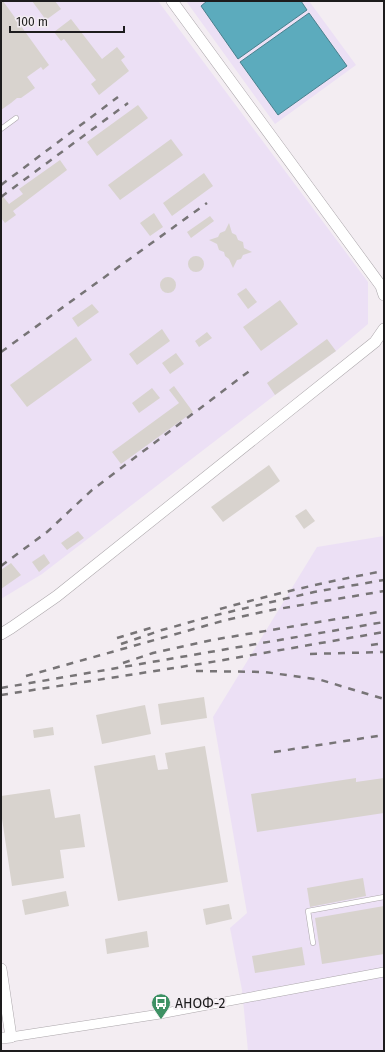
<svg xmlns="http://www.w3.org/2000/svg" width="385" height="1052" viewBox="0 0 385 1052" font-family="'Fira Sans',sans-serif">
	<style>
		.industrial { fill: #ece0f5 }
		.water { fill: #5cabbd; stroke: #49808d }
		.building { fill: #d8d3ce }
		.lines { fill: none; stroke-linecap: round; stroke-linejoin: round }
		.service-casing { stroke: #aca7ab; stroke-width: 5.5 }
		.minor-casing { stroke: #aca7ab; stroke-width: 10 }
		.tertiary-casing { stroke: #aca7ab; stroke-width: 12 }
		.service { stroke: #fff; stroke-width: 4.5 }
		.minor { stroke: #fff; stroke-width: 9 }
		.tertiary { stroke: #fff; stroke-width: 11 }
		.rail { stroke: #777476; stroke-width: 2.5; stroke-dasharray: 7 7; stroke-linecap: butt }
		.labels { text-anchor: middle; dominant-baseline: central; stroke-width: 4; stroke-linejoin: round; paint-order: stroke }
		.poi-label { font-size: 14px; fill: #1d1c1d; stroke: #f3edf2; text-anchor: start }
	</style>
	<rect width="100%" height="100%" fill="#f3edf2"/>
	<path class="industrial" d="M1 1H158L368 282V324L336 351 275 395 42 574 1 599Z
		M186 1H309L356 65 275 124Z
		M384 536V1051H248L242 990 230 928 247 913 213 717 317 547Z"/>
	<path class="water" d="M207 1H301L307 10 238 59 201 6Z
		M309 13 347 66 278 115 240 62Z"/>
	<path class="building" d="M1 1H3L49 65 43 70 41 67 27 77 35 88 21 98H17L11 103 1 110Z
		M32 1H55L61 9 46 20Z
		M71 19 102 59 117 47 125 57 121 60 129 71 99 95 91 84 96 80 64 39 61 41 54 32Z
		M138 105 148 118 97 156 87 142Z
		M171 139 183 155 120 200 108 185Z
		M60 160 67 170 13 211 16 215 5 223 1 218V194L9 204 23 194 19 189Z
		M204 173 213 186 172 216 163 203Z
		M154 213 163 227 150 236 140 223Z
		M210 216 214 221 191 238 187 232Z
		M229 223 232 233 236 235 238 240 243 242 244 248 252 252 243 255 241 259 237 260 233 268 229 259 225 256 224 252 219 250 217 244 209 240 218 237 220 233 225 231Z
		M188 264a8 8 0 1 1 16 0a8 8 0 1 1-16 0Z
		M160 285a8 8 0 1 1 16 0a8 8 0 1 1-16 0Z
		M246 288 257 302 248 309 237 294Z
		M280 300 298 324 261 351 243 327Z
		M92 304 99 312 78 327 72 318Z
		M162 329 170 341 137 365 129 354Z
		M207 332 212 338 199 347 195 341Z
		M76 337 92 360 27 407 10 385Z
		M327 339 336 351 275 395 267 383Z
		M176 353 184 364 170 374 162 363Z
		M174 386 193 412 121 464 112 452 179 403 169 390Z
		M152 388 160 398 139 413 132 403Z
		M269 465 280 481 223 522 211 507Z
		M306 509 315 521 304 529 295 516Z
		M78 531 84 538 67 550 61 543Z
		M44 554 50 563 39 572 32 562Z
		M11 563 21 575 1 589V570Z
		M204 697 207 718 161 725 158 704Z
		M145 705 151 734 102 744 96 715Z
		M53 727 54 735 34 738 33 730Z
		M205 746 228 882 118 901 94 766 155 755 158 770 168 769 165 753Z
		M356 778V782L384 778V813L257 832 251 794Z
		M50 789 55 818 80 814 85 847 60 850 64 878 12 886 1 812V796Z
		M363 878 366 896 310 907 307 888Z
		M66 891 69 906 25 915 22 900Z
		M229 904 232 919 206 925 203 909Z
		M384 906V954L322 964 315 918Z
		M147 931 149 947 107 954 105 939Z
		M302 947 305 965 255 973 252 956Z"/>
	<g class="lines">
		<g class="service-casing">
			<path id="service" d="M1 129 16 118
				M313 943 308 911 384 897"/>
		</g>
		<g class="minor-casing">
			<path id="minor" d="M11 1037 160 1014 384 972"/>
		</g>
		<g class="tertiary-casing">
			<path id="tertiary" d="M172 1 381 286 384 295
				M1 634 11 628 57 596 375 342 384 329
				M1 969 11 1037 1 1038"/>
		</g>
		<use href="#service" class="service"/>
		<use href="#minor" class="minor"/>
		<use href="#tertiary" class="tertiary"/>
		<path class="rail" d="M1 185 118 97
			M1 197 128 103
			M1 352 207 203
			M1 566 47 532 92 490 252 369
			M220 609C274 594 329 581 384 571
			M117 638 157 626
			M121 644 162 630 212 616 314 592 384 580
			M371 645 384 643
			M310 654 384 652
			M123 663 153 653 212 640 384 611
			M196 671 265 672 321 680 384 699
			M26 676 226 620 272 610 384 591
			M1 688 384 622
			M1 695 206 663 384 632
			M274 752 384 735"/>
	</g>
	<defs>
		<g id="bus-pin" transform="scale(1)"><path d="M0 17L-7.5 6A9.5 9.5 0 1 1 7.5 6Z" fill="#3d9164" stroke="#f3edf2"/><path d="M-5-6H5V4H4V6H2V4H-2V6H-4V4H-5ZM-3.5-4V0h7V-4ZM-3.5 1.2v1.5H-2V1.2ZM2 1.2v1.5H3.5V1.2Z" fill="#fff"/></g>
	</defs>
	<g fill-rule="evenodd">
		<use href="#bus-pin" x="161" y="1003"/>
	</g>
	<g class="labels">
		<g class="poi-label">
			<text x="175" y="1003">АНОФ-2</text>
		</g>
	</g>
	<rect width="385" height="1052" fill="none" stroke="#1d1c1d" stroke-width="4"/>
	<path d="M10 26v6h114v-6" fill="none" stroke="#1d1c1d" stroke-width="2"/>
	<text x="16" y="26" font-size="12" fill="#1d1c1d" stroke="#f3edf2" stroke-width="3" paint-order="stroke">100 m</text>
</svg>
